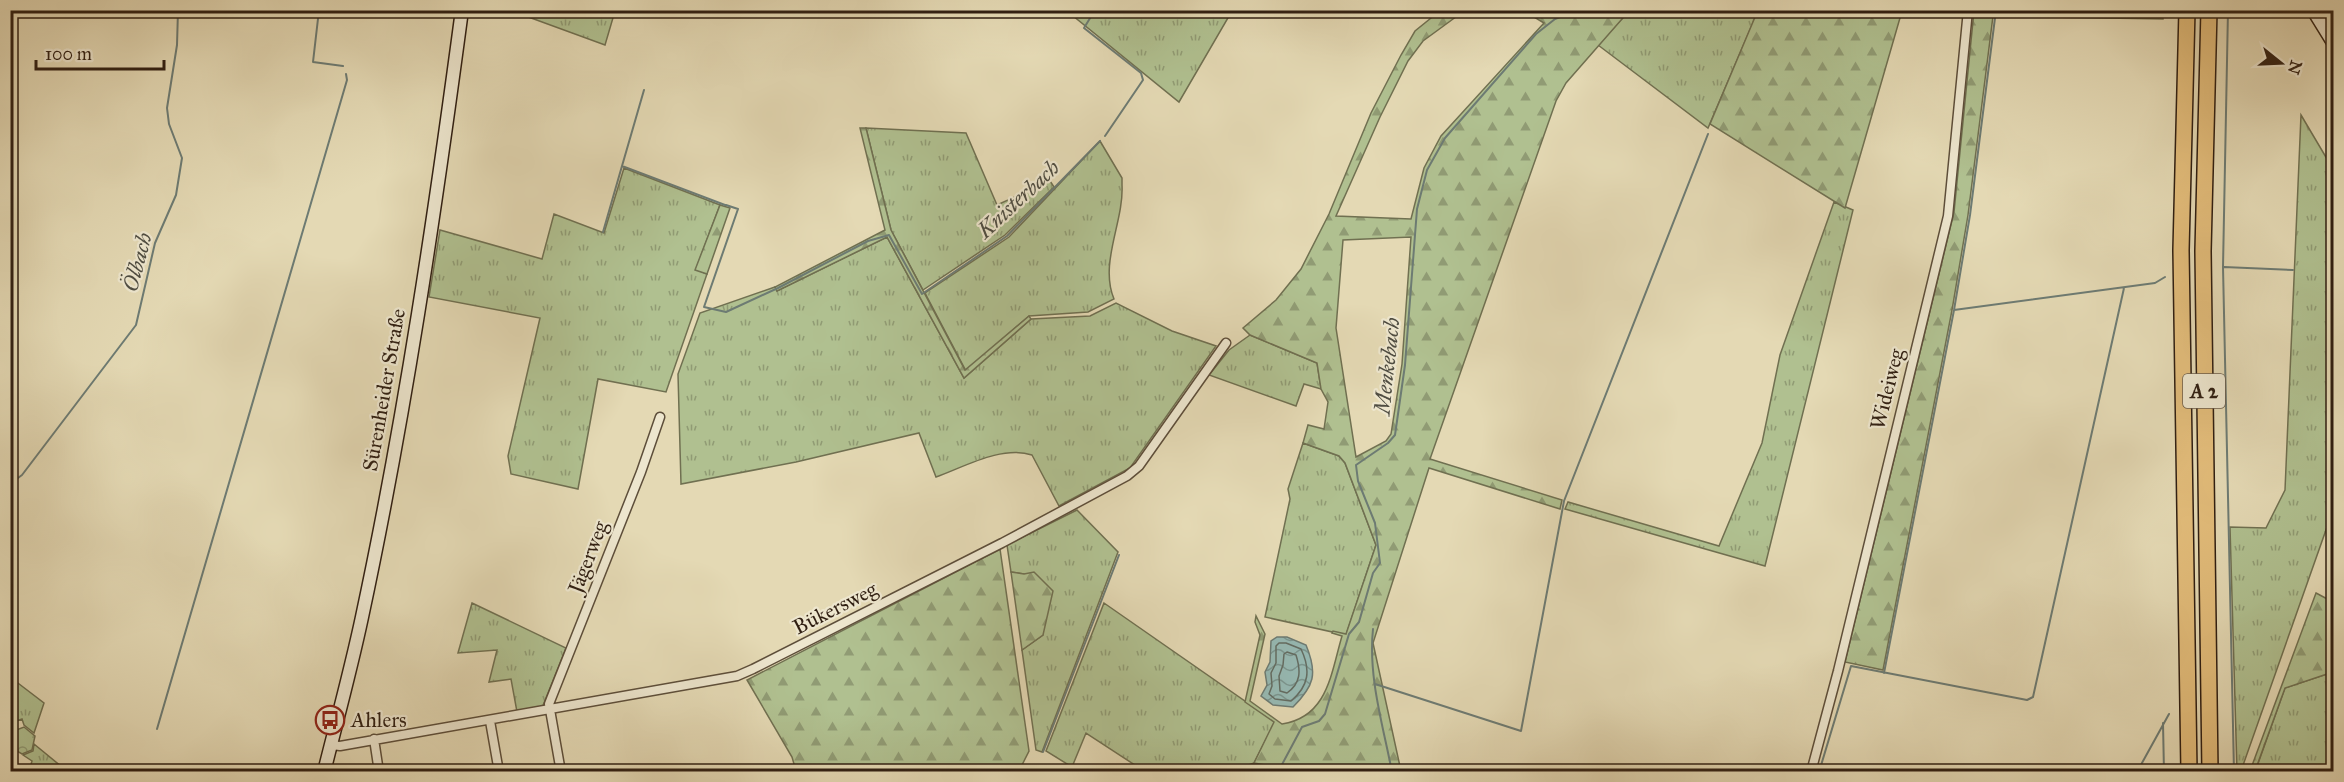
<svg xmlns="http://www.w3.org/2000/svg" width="2344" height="782" viewBox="0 0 2344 782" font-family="'IM FELL Great Primer',serif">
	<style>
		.grass { fill: url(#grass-tufts); stroke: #707051; stroke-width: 1.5 }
		.forest { fill: url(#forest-firs); stroke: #707051; stroke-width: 1.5; fill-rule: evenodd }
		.park { fill: url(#park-crowns); stroke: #707051; stroke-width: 1.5 }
		.water { fill: url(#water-waves); stroke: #6d7b73; stroke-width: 1.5 }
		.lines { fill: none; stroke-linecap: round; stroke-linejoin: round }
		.shore { stroke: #636c62; stroke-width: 1.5 }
		.stream { stroke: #6d7b73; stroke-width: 2 }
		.street-casing { stroke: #5d4e3a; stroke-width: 11 }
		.secondary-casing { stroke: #301f12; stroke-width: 15 }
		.highway-casing { stroke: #301f12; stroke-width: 18 }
		.street { stroke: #ede6ce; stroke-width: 8 }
		.secondary { stroke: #ede6ce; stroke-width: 12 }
		.highway { stroke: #e2bc7a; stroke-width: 15 }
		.labels { text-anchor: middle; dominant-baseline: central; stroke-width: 4.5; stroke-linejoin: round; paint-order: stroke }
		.shield { fill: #ede6ce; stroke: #695b4a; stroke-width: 1.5 }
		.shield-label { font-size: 20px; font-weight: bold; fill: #301f12 }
		.street-label { font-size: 21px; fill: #301f12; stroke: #ede6ce }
		.poi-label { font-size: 21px; fill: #301f12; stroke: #ede6ce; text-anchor: start }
		.water-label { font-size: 22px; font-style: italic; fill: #4f4d42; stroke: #ede6ce }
	</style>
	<defs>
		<pattern id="grass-tufts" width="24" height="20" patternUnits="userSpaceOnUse" patternTransform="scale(1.5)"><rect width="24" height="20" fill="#b0c090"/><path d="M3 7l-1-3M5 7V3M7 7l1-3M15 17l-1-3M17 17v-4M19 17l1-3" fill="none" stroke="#909b74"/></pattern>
		<pattern id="forest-firs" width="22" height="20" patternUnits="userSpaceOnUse" patternTransform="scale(1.5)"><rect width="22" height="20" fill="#b0c090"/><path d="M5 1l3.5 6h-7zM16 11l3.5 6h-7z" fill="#909b74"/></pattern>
		<pattern id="park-crowns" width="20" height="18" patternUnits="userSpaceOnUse" patternTransform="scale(1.5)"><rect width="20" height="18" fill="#b0c090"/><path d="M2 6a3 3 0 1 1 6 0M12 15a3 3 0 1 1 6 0" fill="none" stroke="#909b74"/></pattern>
		<pattern id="water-waves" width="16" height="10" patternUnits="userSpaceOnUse" patternTransform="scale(1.5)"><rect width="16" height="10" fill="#96b9b3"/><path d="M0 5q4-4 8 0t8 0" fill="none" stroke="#7b9690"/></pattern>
	</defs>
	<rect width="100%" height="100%" fill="#e4d9b4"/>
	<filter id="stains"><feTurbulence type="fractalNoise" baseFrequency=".00333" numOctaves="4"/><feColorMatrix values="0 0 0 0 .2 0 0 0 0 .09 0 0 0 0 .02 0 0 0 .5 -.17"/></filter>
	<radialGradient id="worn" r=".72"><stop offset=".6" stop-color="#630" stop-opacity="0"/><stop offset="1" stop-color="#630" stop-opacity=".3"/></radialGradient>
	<path class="grass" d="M512 11H615L605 45Z
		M1067 11H1232L1179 102Z
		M1629 11H1758L1708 128 1598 45Z
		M2301 115 2333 169V510L2241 771H2237L2230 527 2266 528 2285 490Z
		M866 128 966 133 997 205 1050 181 1054 187 1005 235 923 290 891 230Z
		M1100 141 1122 178V185C1124 222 1099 263 1114 299L1088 312 1029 316 966 371 925 293 1009 237Z
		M624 168 720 205 696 269 707 274 666 392 598 379 578 489 511 474 508 456 540 318 429 297 440 230 542 259 554 214 604 233Z
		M1834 202 1853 210 1765 566 1565 509 1568 502 1719 546 1762 443 1780 355Z
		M887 237 964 378 1031 319 1090 316 1116 303 1172 331 1216 346 1130 468 1059 506 1032 455C1002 445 964 467 936 477L919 433 796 462 681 484 678 374 700 313 775 287 777 291Z
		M1250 335 1317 363 1321 389 1304 384 1296 406 1209 375 1229 350Z
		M1303 443 1339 456 1345 463 1376 545 1346 635 1265 617 1290 499 1288 489Z
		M1077 510 1118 552 1042 752 1036 750 1022 650 1043 635 1024 574 1011 572 1007 545Z
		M472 603 566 648 542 708 517 712 511 679 489 682 497 650 458 653Z
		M1104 603 1275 722 1254 763 1232 771H1144L1086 733 1072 767 1046 751Z
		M2333 672V771L2255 772 2285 688Z
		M10 677 44 703 34 733 24 725 22 719 11 723Z
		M34 744 62 767 60 771H29L32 761 23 755 33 751Z"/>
	<path class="forest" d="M1441 10 1464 11 1423 41 1408 61 1380 117 1336 216 1411 219 1424 168 1441 136 1544 23 1524 11H1629L1566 83 1556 101 1430 459 1562 500 1560 509 1429 468 1373 643 1401 771H1270L1271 766 1254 763 1274 722 1245 702 1260 635 1255 622 1256 616 1265 634 1250 701 1282 724C1328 717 1331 673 1342 636L1332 633 1333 631 1346 634 1376 545 1345 463 1339 456 1303 443 1308 425 1324 429 1328 402 1321 389 1317 363 1250 335 1243 328 1276 300 1301 269 1329 214 1371 113 1401 55 1415 31ZM1411 237 1402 364 1391 434 1386 441 1356 457 1336 328 1343 240Z
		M1758 10 1902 11 1845 208 1710 124Z
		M1974 11H2163V19L1993 16 1968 215 1952 310 1883 670 1845 662 1954 212Z
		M860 128H866L891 230 965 370 1029 316 1031 319 964 378 887 237 777 291 775 287 885 230Z
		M720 205 730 208 707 274 695 270Z
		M1000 549 1029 751 1019 771H796L792 757 747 680Z
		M1011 572 1024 574 1034 572 1053 591 1043 635 1022 650Z
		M2316 593 2333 602V672L2285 688 2255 771H2250Z"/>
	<path class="park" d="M24 727 35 736 32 750 22 754 17 751 15 754 11 751V732Z"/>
	<path class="water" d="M1277 637H1287L1306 645C1318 674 1314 686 1293 707L1273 705 1261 696 1267 685 1265 672 1270 662 1271 641Z"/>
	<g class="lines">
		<path class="shore" d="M1279 643H1286L1301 649C1311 670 1309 686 1291 701L1275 699 1269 694 1272 686 1271 673 1276 663V646Z
			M1287 652 1296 655C1301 671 1301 683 1287 693L1280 691 1279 676 1283 665 1284 654Z"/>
		<path class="stream" d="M319 10 313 62 343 66
			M1095 10 1084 28 1141 73 1143 80 1105 136
			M2228 10 2223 267 2234 772
			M644 90 622 166 725 205
			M726 205 738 209 704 307 726 312 778 288 868 241 889 235 922 294 1007 236 1100 141
			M603 232 622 166
			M2224 267 2293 270
			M1954 310 2155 283 2165 277
			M10 484 22 475 136 325 155 243 176 195 182 158 169 124 167 108 177 45 178 10
			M1373 629C1368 677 1383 725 1392 772
			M1884 673 1954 310 1970 215 1996 10
			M1375 684 1521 731 1564 501 1708 134
			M2163 723 2164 772
			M157 729 347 80 346 74
			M1043 752 1119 555
			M1278 772 1302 727 1319 721 1325 714 1349 634 1359 622 1373 573 1380 563 1375 523 1358 481 1356 465 1388 443 1395 435 1405 365 1417 209 1427 170 1445 138 1536 34 1555 19 1577 10
			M1819 772 1851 666 2027 700 2033 697 2124 288
			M2137 772 2169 714"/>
		<g class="street-casing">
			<path id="street" d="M490 721 499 772
				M374 739 379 772
				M331 745 340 746 737 676 753 669 1002 543 1127 476 1139 466 1226 343
				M561 772 549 704 641 472 660 417
				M1811 772 1838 671 1948 216 1968 10"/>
		</g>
		<g class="secondary-casing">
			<path id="secondary" d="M2313 10 2334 44
				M324 772C337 720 351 669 362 617 405 416 435 213 462 10"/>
		</g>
		<g class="highway-casing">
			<path id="highway" d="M2187 10 2181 250 2189 772
				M2209 10 2203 251 2210 772"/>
		</g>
		<use href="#street" class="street"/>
		<use href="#secondary" class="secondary"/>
		<use href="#highway" class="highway"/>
	</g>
	<defs>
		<g id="bus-ring" transform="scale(1.5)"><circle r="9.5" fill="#ede6ce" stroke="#8f2418" stroke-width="1.5"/><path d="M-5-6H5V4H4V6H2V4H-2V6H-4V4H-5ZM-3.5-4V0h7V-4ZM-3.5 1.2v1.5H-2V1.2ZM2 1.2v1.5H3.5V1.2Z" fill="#8f2418"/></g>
	</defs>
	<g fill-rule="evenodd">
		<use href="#bus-ring" x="330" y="720"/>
	</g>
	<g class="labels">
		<rect class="shield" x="2183" y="374" width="42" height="34" rx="4.5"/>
		<g class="shield-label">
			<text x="2204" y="391">A 2</text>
		</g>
		<g class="street-label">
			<text transform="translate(1887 389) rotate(-76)">Wideiweg</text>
			<text transform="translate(384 390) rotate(-80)">Sürenheider Straße</text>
			<text transform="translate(588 557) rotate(-69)">Jägerweg</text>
			<text transform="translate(835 608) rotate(-27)">Bükersweg</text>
		</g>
		<g class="poi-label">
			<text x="351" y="720">Ahlers</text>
		</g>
		<g class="water-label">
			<text transform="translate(1018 199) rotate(-43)">Knisterbach</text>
			<text transform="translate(137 262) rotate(-75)">Ölbach</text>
			<text transform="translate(1387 366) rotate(-84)">Menkebach</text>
		</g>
	</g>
	<rect width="2344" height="782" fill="none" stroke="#e4d9b4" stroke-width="36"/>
	<rect x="12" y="12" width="2320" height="758" fill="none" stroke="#301f12" stroke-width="3"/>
	<rect x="18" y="18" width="2308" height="746" fill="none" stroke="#301f12" stroke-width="1.5"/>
	<g transform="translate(2281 63) rotate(108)" stroke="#ede6ce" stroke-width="4.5" paint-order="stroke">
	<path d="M0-4.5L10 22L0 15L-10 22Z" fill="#301f12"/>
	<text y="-9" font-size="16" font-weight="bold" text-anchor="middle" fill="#301f12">N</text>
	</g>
	<path d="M36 60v9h128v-9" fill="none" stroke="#301f12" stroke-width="3"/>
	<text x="45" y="60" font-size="18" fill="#301f12" stroke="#ede6ce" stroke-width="4.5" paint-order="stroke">100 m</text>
	<rect width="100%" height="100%" filter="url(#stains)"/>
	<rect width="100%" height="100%" fill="url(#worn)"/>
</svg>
